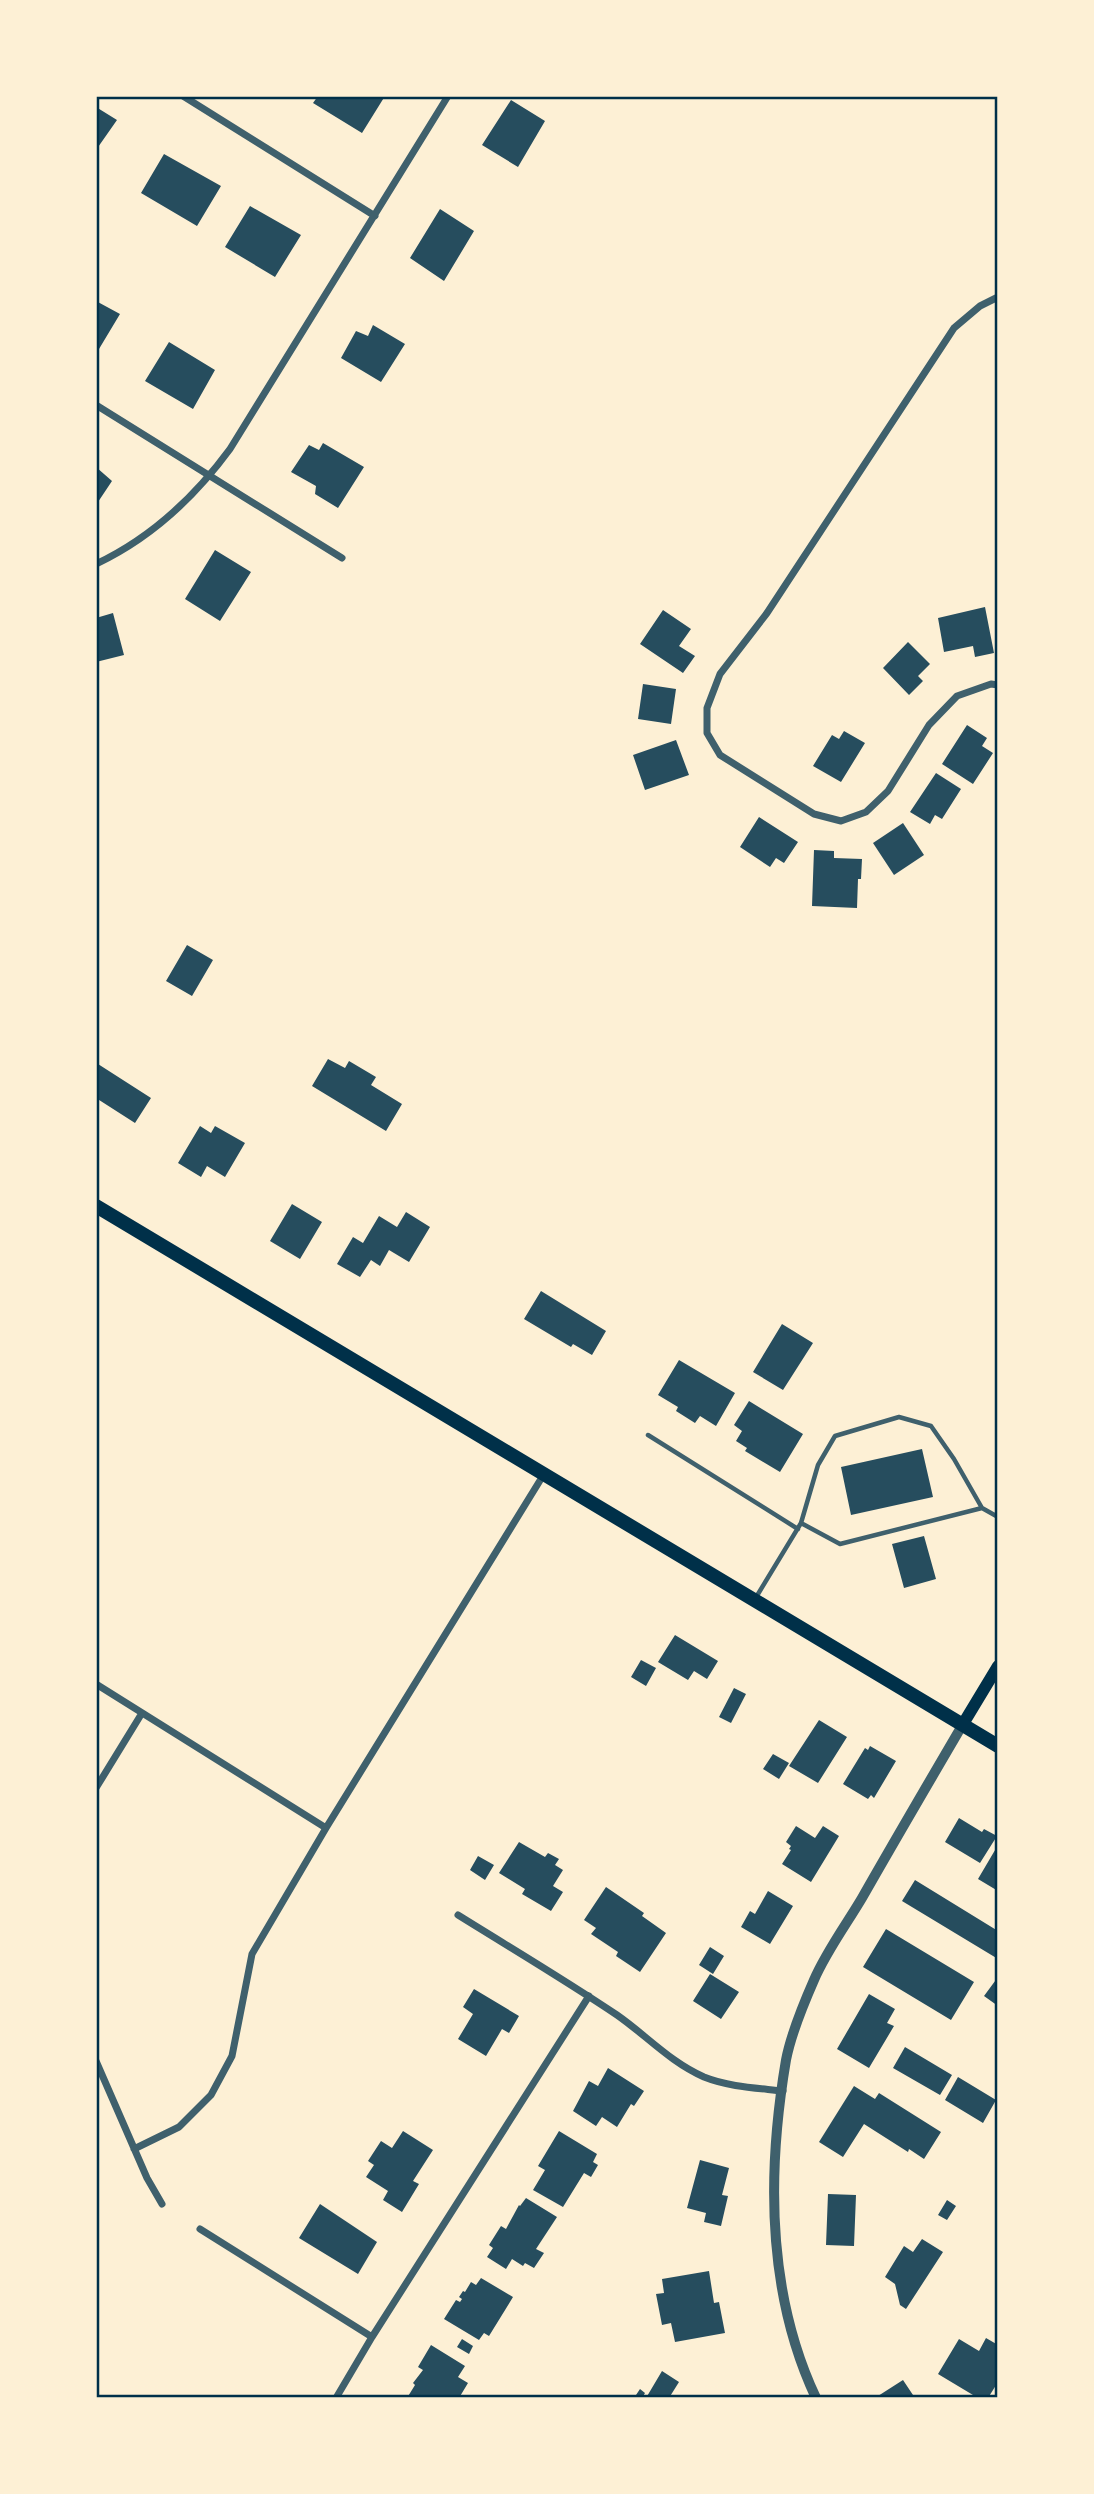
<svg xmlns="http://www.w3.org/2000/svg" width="1094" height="2494" viewBox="0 0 1094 2494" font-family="'Roboto Condensed',sans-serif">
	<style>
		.building { fill: #264d5e }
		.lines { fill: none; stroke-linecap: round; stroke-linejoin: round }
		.service { stroke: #3f606c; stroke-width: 4.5 }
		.minor { stroke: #3f606c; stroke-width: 7 }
		.tertiary { stroke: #3f606c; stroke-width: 10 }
		.secondary { stroke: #003049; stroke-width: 12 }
		.primary { stroke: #003049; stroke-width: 14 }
		.neatline { fill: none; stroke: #003049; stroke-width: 2.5 }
	</style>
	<rect width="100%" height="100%" fill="#fdf0d5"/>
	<path class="building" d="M318 96H385L362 133 313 103Z
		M511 100 545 121 518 167 482 145Z
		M96 107 117 120 96 150Z
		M164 154 221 186 197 226 141 193Z
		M250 206 301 235 275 277 225 247Z
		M440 209 474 231 444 281 410 258Z
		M96 301 120 314 96 354Z
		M373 325 405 344 381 382 341 358 356 331 368 336Z
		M169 342 215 370 193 409 145 381Z
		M323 443 364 467 338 508 315 494 316 486 291 472 309 445 319 450Z
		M96 467 112 481 96 505Z
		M215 550 251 572 220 621 185 599Z
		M985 607 994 653 975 657 973 646 944 652 938 618Z
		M663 610 691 629 679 646 695 656 683 673 640 644Z
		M113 613 124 655 96 662V618Z
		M908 642 930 664 918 676 923 681 909 695 883 668Z
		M643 684 676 689 671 724 638 719Z
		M967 725 987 738 982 746 993 753 973 784 942 764Z
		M844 731 865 743 841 782 813 766 832 735 839 739Z
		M676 740 689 775 645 790 633 755Z
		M936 773 961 789 942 819 935 815 930 824 910 812Z
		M759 817 798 842 784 863 776 858 770 867 740 847Z
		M903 823 924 855 894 875 873 843Z
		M814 850 834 851V858L862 859 861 879H858L857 908 812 906Z
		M187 945 213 960 192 996 166 981Z
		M328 1059 345 1068 349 1061 376 1077 371 1085 402 1104 386 1131 312 1086Z
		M98 1064 151 1098 135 1123 96 1098Z
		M200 1126 211 1133 215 1126 245 1143 225 1177 207 1166 201 1177 178 1163Z
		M292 1204 322 1222 300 1259 270 1241Z
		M406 1212 430 1227 409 1262 389 1250 380 1266 371 1260 360 1277 337 1264 353 1237 363 1243 379 1216 397 1227Z
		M541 1291 606 1331 592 1355 573 1344 571 1347 524 1319Z
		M782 1324 813 1343 783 1390 753 1372Z
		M679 1360 735 1393 716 1426 700 1416 695 1423 676 1411 678 1407 658 1395Z
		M749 1401 803 1434 780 1472 745 1451 747 1448 736 1441 742 1431 734 1425Z
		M922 1449 933 1497 851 1515 841 1467Z
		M924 1536 936 1579 904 1588 892 1544Z
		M675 1635 718 1661 707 1679 694 1671 688 1680 658 1662Z
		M641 1660 656 1668 646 1686 631 1677Z
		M734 1688 746 1694 731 1723 719 1717Z
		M819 1720 847 1737 818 1783 789 1766Z
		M870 1746 896 1761 874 1798 871 1795 868 1799 843 1784 865 1748 868 1750Z
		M773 1754 789 1763 779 1779 763 1769Z
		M959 1818 982 1832 984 1829 997 1836 980 1863 945 1842Z
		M796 1826 815 1838 823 1826 839 1836 811 1882 782 1864 791 1850 789 1849 791 1846 786 1842Z
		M519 1842 545 1857 548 1853 559 1859 555 1865 563 1870 553 1886 563 1892 551 1911 522 1894 525 1889 499 1873Z
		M998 1845V1891L978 1879Z
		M478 1856 494 1865 485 1880 470 1870Z
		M915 1880 998 1931V1959L902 1901Z
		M606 1887 644 1913 642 1916 666 1933 640 1972 616 1956 618 1952 591 1934 596 1928 584 1920Z
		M768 1891 793 1906 770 1944 741 1927 750 1911 755 1914Z
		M886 1929 974 1982 951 2020 863 1967Z
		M710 1947 724 1956 713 1974 699 1965Z
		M710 1974 739 1992 721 2019 693 2001Z
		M998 1977V2006L984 1996Z
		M474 1989 519 2016 509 2033 502 2029 486 2056 458 2039 473 2014 463 2007Z
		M869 1994 895 2009 887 2023 894 2026 869 2068 837 2049Z
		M905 2047 952 2075 940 2095 893 2068Z
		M608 2068 644 2091 634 2106 631 2104 617 2127 602 2117 596 2126 573 2111 589 2081 598 2086Z
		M958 2077 996 2100 983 2123 945 2100Z
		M854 2086 875 2099 879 2093 941 2132 924 2159 909 2149 908 2152 864 2124 843 2157 819 2142Z
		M403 2131 433 2150 413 2181 419 2184 402 2212 383 2200 388 2191 366 2177 374 2165 368 2161 381 2141 392 2148Z
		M559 2131 597 2154 593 2162 598 2165 591 2177 584 2173 563 2207 533 2190 545 2170 538 2166Z
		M700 2160 729 2168 722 2195 728 2196 721 2226 704 2222 706 2213 687 2208Z
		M828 2194 856 2195 854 2246 826 2245Z
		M526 2198 557 2217 536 2249 544 2253 534 2268 525 2263 523 2266 512 2259 506 2269 487 2257 493 2248 489 2245 501 2226 506 2229 519 2205 520 2206Z
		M947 2200 956 2206 947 2220 938 2215Z
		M320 2204 377 2242 358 2274 299 2238Z
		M922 2239 943 2252 906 2309 900 2305 895 2284 885 2277 904 2246 913 2252Z
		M709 2271 714 2303 719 2302 725 2333 675 2342 671 2323 662 2325 656 2294 664 2293 662 2279Z
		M481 2278 513 2297 489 2336 484 2333 479 2340 444 2319 456 2300 460 2302 462 2299 459 2297 463 2291 465 2292 471 2282 476 2285Z
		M986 2338 998 2345V2382L988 2398H978L938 2374 959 2339 979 2351Z
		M462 2339 473 2346 469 2354 457 2347Z
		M431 2345 465 2366 458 2377 468 2383 459 2398H407L415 2385 413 2383 423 2370 418 2367Z
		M662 2371 679 2382 669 2398H646Z
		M903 2380 915 2398H879L878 2396Z
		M640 2389 645 2393 642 2398 636 2395Z"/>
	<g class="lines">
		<path class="service" d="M648 1435 798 1529
			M801 1523 840 1544 982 1508
			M755 1599 801 1523 818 1465 835 1436 899 1417 931 1426 954 1459 982 1508 998 1517"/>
		<path class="minor" d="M183 96 375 216
			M998 297 980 306 954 328 767 613 720 674 707 708V733L720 755 814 814 841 821 866 812 888 791 929 725 957 696 991 684 998 685
			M96 405 342 558
			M96 564C151 538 194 498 230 449L448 96
			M96 1684 326 1828
			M96 1788 142 1713
			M458 1915C511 1948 565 1980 617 2015 647 2036 670 2062 704 2077 729 2087 757 2088 783 2091
			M96 2061 147 2178 162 2204
			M134 2149 179 2127 211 2095 232 2056 252 1954 326 1828 544 1474
			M200 2229 372 2337
			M336 2398 372 2337 589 1996"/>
		<path class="tertiary" d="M816 2398C767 2294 767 2172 786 2060 791 2034 803 2005 814 1980 826 1952 846 1925 862 1898 895 1840 929 1782 963 1724"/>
		<path class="secondary" d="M963 1724 998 1666"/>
		<path class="primary" d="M96 1206 998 1746"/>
	</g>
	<rect width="1094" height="2494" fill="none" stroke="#fdf0d5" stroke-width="196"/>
	<rect x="98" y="98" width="898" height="2298" class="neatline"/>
</svg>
